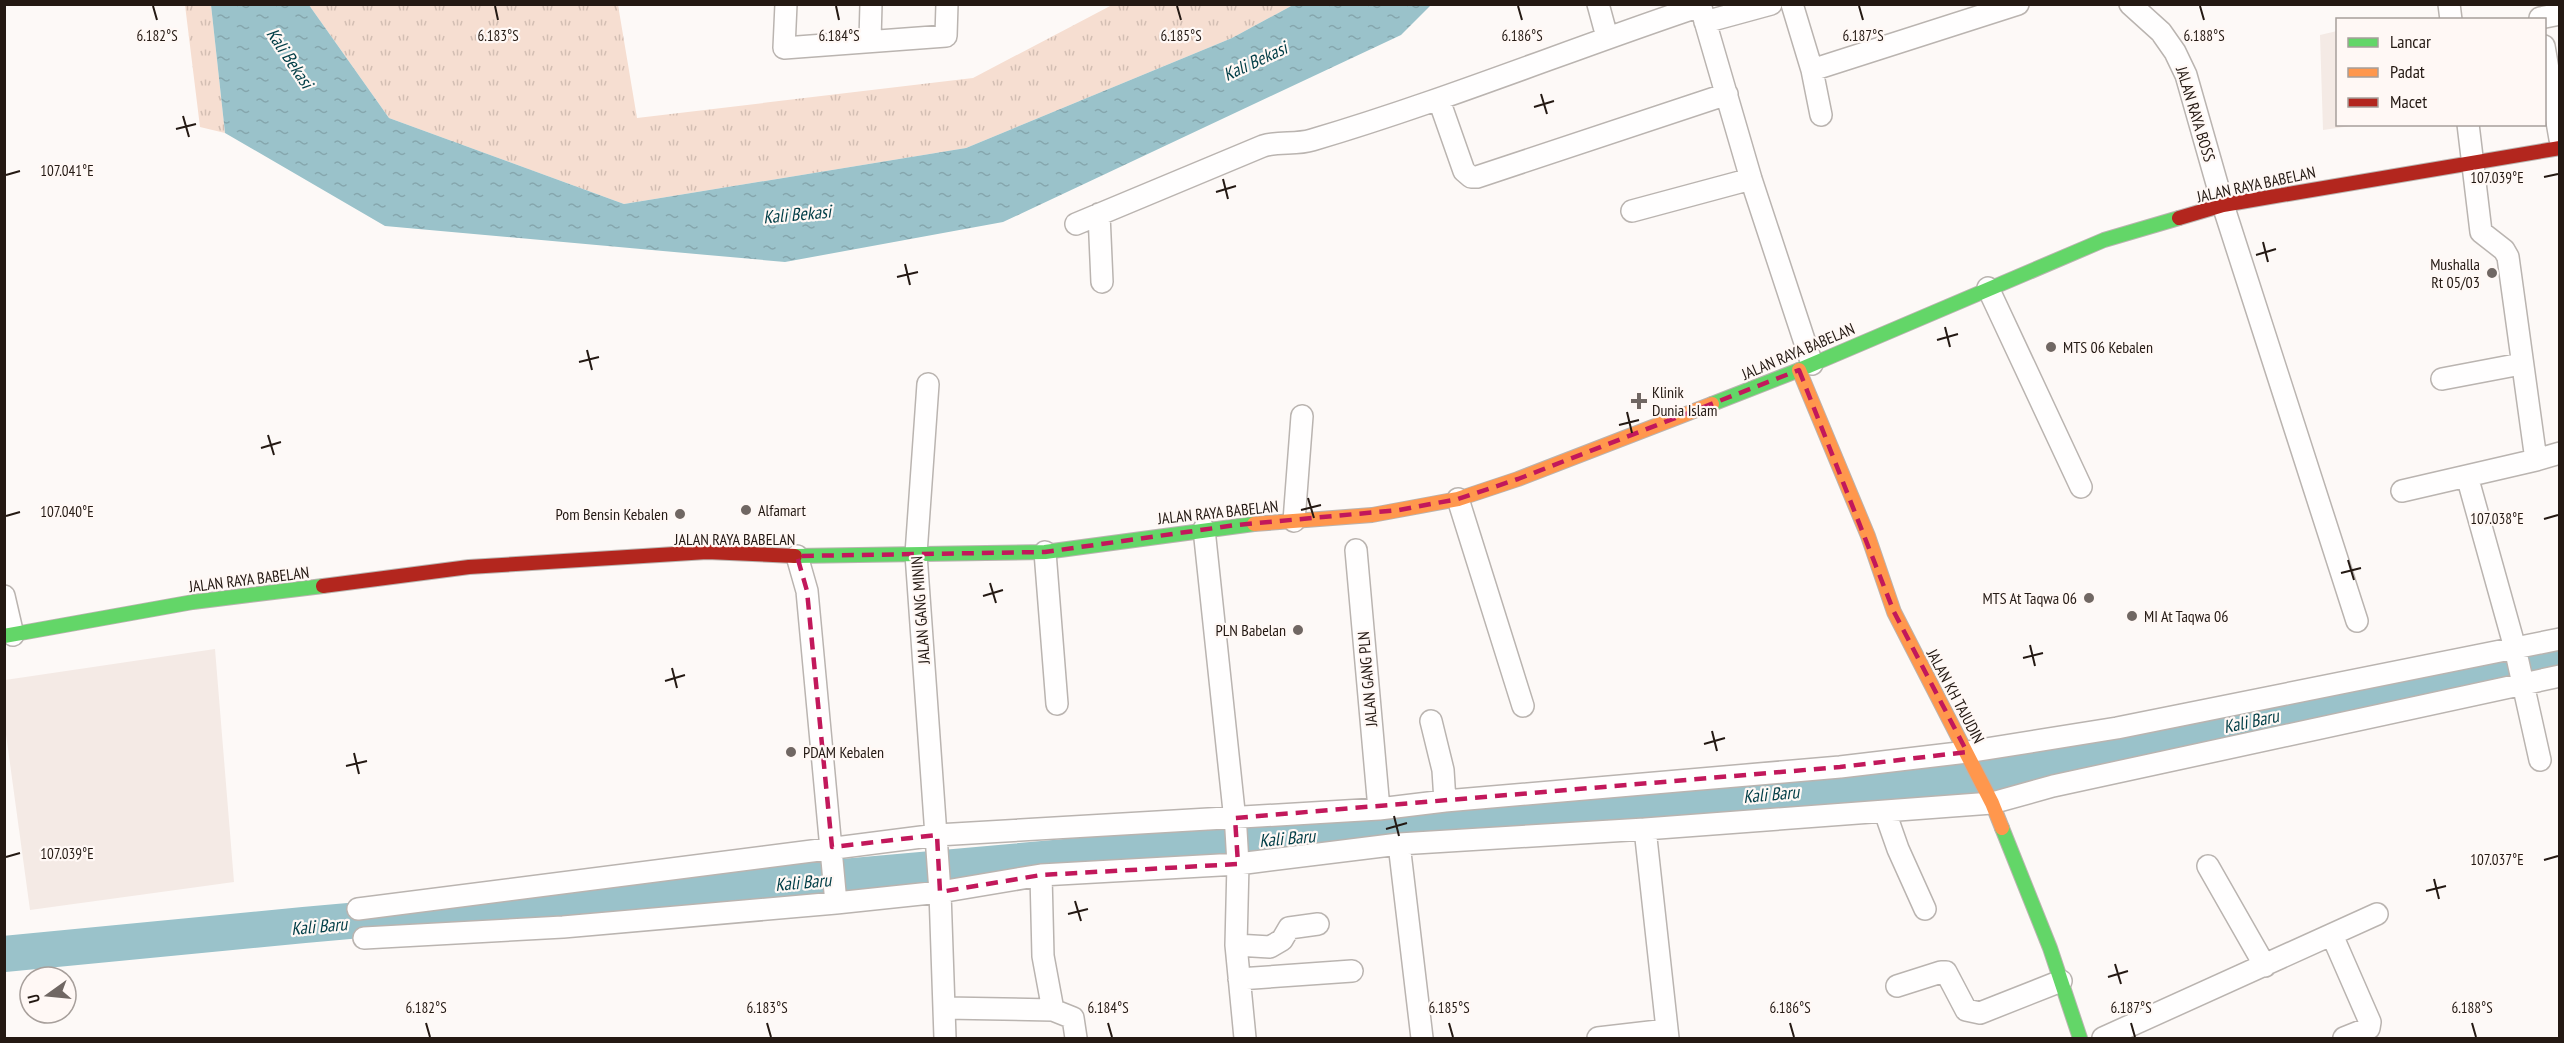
<svg xmlns="http://www.w3.org/2000/svg" width="2564" height="1043" viewBox="0 0 2564 1043" font-family="'PT Sans Narrow',sans-serif">
	<style>
		.built { fill: #f4eae5 }
		.grass { fill: url(#grass-tufts) }
		.water { fill: url(#water-ripples) }
		.lines { fill: none; stroke-linecap: round; stroke-linejoin: round }
		.river { stroke: #9ac2ca; stroke-width: 36 }
		.street-casing { stroke: #bab4b0; stroke-width: 24 }
		.fast-casing { stroke: #bab4b0; stroke-width: 16 }
		.slow-casing { stroke: #bab4b0; stroke-width: 16 }
		.jam-casing { stroke: #bab4b0; stroke-width: 16 }
		.street { stroke: #fffefe; stroke-width: 21 }
		.fast { stroke: #63d668; stroke-width: 14 }
		.slow { stroke: #ff974d; stroke-width: 14 }
		.jam { stroke: #b3261e; stroke-width: 14 }
		.marked { fill: none; stroke: #c2185b; stroke-width: 4.5; stroke-dasharray: 12 8; stroke-linejoin: round }
		.ticks { fill: none; stroke: #241913; stroke-width: 2 }
		.poi-dot { fill: #706763; stroke: #fff8f5; stroke-width: 2 }
		.labels { text-anchor: middle; dominant-baseline: central; stroke-width: 4.5; stroke-linejoin: round; paint-order: stroke }
		.street-label { font-size: 16px; fill: #241913; stroke: #fff8f5 }
		.poi-label { font-size: 16px; fill: #241913; stroke: #fff8f5; text-anchor: start }
		.water-label { font-size: 18px; font-style: italic; fill: #013d46; stroke: #fff8f5 }
		.ticks-label { font-size: 15px; text-anchor: middle; fill: #241913; stroke: #fff8f5; stroke-width: 4.5; stroke-linejoin: round; paint-order: stroke }
	</style>
	<defs>
		<pattern id="grass-tufts" width="24" height="20" patternUnits="userSpaceOnUse" patternTransform="scale(1.5)"><rect width="24" height="20" fill="#f6ded1"/><path d="M3 7l-1-3M5 7V3M7 7l1-3M15 17l-1-3M17 17v-4M19 17l1-3" fill="none" stroke="#d3beb3"/></pattern>
		<pattern id="water-ripples" width="26" height="14" patternUnits="userSpaceOnUse" patternTransform="scale(1.5)"><rect width="26" height="14" fill="#9ac2ca"/><path d="M2 4q2-2 4 0t4 0M15 11q2-2 4 0t4 0" fill="none" stroke="#85a6ad"/></pattern>
	</defs>
	<rect width="100%" height="100%" fill="#fdf9f7"/>
	<path class="built" d="M2337 31 2338 124 2358 125 2323 130 2320 35Z
		M215 649 234 882 30 910 5 727V680Z"/>
	<path class="grass" d="M185 5H211L225 133 200 127Z
		M309 5H618L637 118 973 78 1112 5H1293L1232 38 966 148 624 204 389 118Z"/>
	<path class="water" d="M211 5H309L389 118 624 204 966 148 1232 38 1293 5H1431L1401 35 1003 222 785 262 385 226 225 133Z"/>
	<g class="lines">
		<path class="river" d="M4 954 304 925 2018 772 2560 654"/>
		<g class="street-casing">
			<path id="street" d="M786 4 784 48 946 36 947 4
				M1598 4 1607 37
				M1700 4 1751 179 1812 364
				M1792 4 1812 70 1821 115
				M2130 4 2161 32 2175 52 2186 75 2223 205 2357 621
				M2449 4 2451 20
				M2540 18 2560 14
				M1705 22 1771 4
				M870 40 871 4
				M2544 46 2560 139
				M1812 70 2018 4
				M1439 100 1464 171 1471 177H1477L1727 94
				M2468 124 2481 232 2504 250 2508 257 2536 460 2560 453
				M1632 211 1751 179
				M1099 214 1102 282
				M1076 224 1263 146C1279 141 1296 145 1312 140 1444 101 1571 49 1700 6
				M1988 288 2081 487
				M2442 379 2521 364
				M928 384 916 554 940 892 945 1038
				M2467 476 2515 648 2540 760
				M2402 491 2536 460
				M1458 499 1523 706
				M1294 521 1302 416
				M1204 529 1236 830 1238 864 1236 945 1245 1038
				M1356 550 1379 809
				M1045 552 1057 704
				M797 556 807 591 836 903
				M4 596 13 635
				M1431 721 1443 770 1445 801
				M1885 812 1898 849 1925 909
				M1645 829 1668 1038
				M1399 844 1422 1038
				M2208 866 2265 966
				M1041 875 1043 956 1053 1010 1073 1018 1076 1038
				M358 909 937 835 1379 809 1445 801 1840 767 1967 752 2117 728 2560 639
				M2332 935 2370 1022 2369 1028 2344 1038
				M364 938 563 927 836 903 940 892 1041 875 1238 864 1399 844 1645 829 1992 803 2053 786 2560 676
				M1236 945 1270 947 1282 940 1289 928 1318 924
				M1239 979 1352 971
				M1897 986 1941 972H1946L1966 1010 1980 1013 2061 981
				M945 1008 1053 1010
				M1598 1038 1667 1030
				M2103 1038 2377 914"/>
		</g>
		<g class="fast-casing">
			<path id="fast" d="M1712 404 1799 370 2104 240 2179 218
				M795 556 1045 552 1254 524
				M4 636 193 602 323 586
				M2002 828 2050 948 2080 1038"/>
		</g>
		<g class="slow-casing">
			<path id="slow" d="M1799 370 1868 536 1894 612 1992 803 2002 828
				M1254 524 1372 515 1458 499 1518 479 1712 404"/>
		</g>
		<g class="jam-casing">
			<path id="jam" d="M2179 218 2223 205 2560 148
				M323 586 469 567 707 552 795 556"/>
		</g>
		<use href="#street" class="street"/>
		<use href="#fast" class="fast"/>
		<use href="#slow" class="slow"/>
		<use href="#jam" class="jam"/>
	</g>
	<path class="marked" d="M1799 370 1894 612 1967 752 1840 767 1235 818 1238 864 1041 875 940 892 937 835 832 847 807 591 797 556 1045 552 1236 525 1399 510 1458 499 1518 479Z"/>
	<path class="ticks" d="M153 6 157 20M495 6 498 20M836 6 839 20M1177 6 1181 20M1518 6 1522 20M1859 6 1863 20M2200 6 2204 20M1541 94 1547 114M1534 107 1554 101M183 116 189 137M176 129 196 124M6 175 20 171M2544 177 2558 174M1223 179 1228 199M1216 192 1236 186M2263 242 2268 262M2256 255 2276 249M905 264 910 285M897 277 918 272M1945 327 1950 347M1937 340 1958 334M587 350 592 370M579 362 599 357M1627 412 1632 433M1619 425 1639 420M268 435 274 455M261 448 281 442M1308 498 1314 518M1301 510 1321 505M6 516 20 512M2544 519 2558 515M2348 560 2354 580M2341 573 2361 568M990 583 996 603M983 596 1003 590M2030 645 2035 666M2023 658 2043 653M672 668 677 688M665 681 685 675M1712 731 1717 751M1704 744 1725 738M354 753 359 774M346 766 367 761M1394 816 1399 836M1386 829 1407 823M6 857 20 853M2544 860 2558 856M2434 879 2439 899M2426 891 2446 886M1075 901 1081 921M1068 914 1088 909M2115 964 2121 984M2108 977 2128 971M426 1023 430 1037M767 1023 771 1037M1108 1023 1112 1037M1449 1023 1453 1037M1790 1023 1794 1037M2131 1023 2135 1037M2472 1023 2476 1037"/>
	<g class="poi-dot">
		<circle cx="2492" cy="273" r="6"/>
		<circle cx="2051" cy="347" r="6"/>
		<path d="M1636 392h6v6h6v6h-6v6h-6v-6h-6v-6h6z"/>
		<circle cx="746" cy="510" r="6"/>
		<circle cx="680" cy="514" r="6"/>
		<circle cx="2089" cy="598" r="6"/>
		<circle cx="2132" cy="616" r="6"/>
		<circle cx="1298" cy="630" r="6"/>
		<circle cx="791" cy="752" r="6"/>
	</g>
	<g class="labels">
		<g class="street-label">
			<text transform="translate(2196 114) rotate(73)">JALAN RAYA BOSS</text>
			<text transform="translate(2256 184) rotate(-12)">JALAN RAYA BABELAN</text>
			<text transform="translate(1798 351) rotate(-23)">JALAN RAYA BABELAN</text>
			<text transform="translate(1218 512) rotate(-6)">JALAN RAYA BABELAN</text>
			<text x="735" y="539">JALAN RAYA BABELAN</text>
			<text transform="translate(249 579) rotate(-7)">JALAN RAYA BABELAN</text>
			<text transform="translate(920 610) rotate(-94)">JALAN GANG MININ</text>
			<text transform="translate(1367 679) rotate(-95)">JALAN GANG PLN</text>
			<text transform="translate(1956 696) rotate(62)">JALAN KH TAJUDIN</text>
		</g>
		<g class="poi-label">
			<text x="2480" y="264" text-anchor="end">Mushalla<tspan x="2480" dy="18">Rt 05/03</tspan></text>
			<text x="2063" y="347">MTS 06 Kebalen</text>
			<text x="1652" y="392">Klinik<tspan x="1652" dy="18">Dunia Islam</tspan></text>
			<text x="758" y="510">Alfamart</text>
			<text x="668" y="514" text-anchor="end">Pom Bensin Kebalen</text>
			<text x="2077" y="598" text-anchor="end">MTS At Taqwa 06</text>
			<text x="2144" y="616">MI At Taqwa 06</text>
			<text x="1286" y="630" text-anchor="end">PLN Babelan</text>
			<text x="803" y="752">PDAM Kebalen</text>
		</g>
		<g class="water-label">
			<text transform="translate(290 58) rotate(56)">Kali Bekasi</text>
			<text transform="translate(1255 61) rotate(-25)">Kali Bekasi</text>
			<text transform="translate(797 214) rotate(-5)">Kali Bekasi</text>
			<text transform="translate(2251 721) rotate(-12)">Kali Baru</text>
			<text transform="translate(1771 794) rotate(-5)">Kali Baru</text>
			<text transform="translate(1287 838) rotate(-5)">Kali Baru</text>
			<text transform="translate(803 882) rotate(-5)">Kali Baru</text>
			<text transform="translate(319 926) rotate(-5)">Kali Baru</text>
		</g>
	</g>
	<g class="ticks-label">
		<text x="157" y="41">6.182°S</text>
		<text x="498" y="41">6.183°S</text>
		<text x="839" y="41">6.184°S</text>
		<text x="1181" y="41">6.185°S</text>
		<text x="1522" y="41">6.186°S</text>
		<text x="1863" y="41">6.187°S</text>
		<text x="2204" y="41">6.188°S</text>
		<text x="67" y="176">107.041°E</text>
		<text x="2497" y="183">107.039°E</text>
		<text x="67" y="517">107.040°E</text>
		<text x="2497" y="524">107.038°E</text>
		<text x="67" y="859">107.039°E</text>
		<text x="2497" y="865">107.037°E</text>
		<text x="426" y="1013">6.182°S</text>
		<text x="767" y="1013">6.183°S</text>
		<text x="1108" y="1013">6.184°S</text>
		<text x="1449" y="1013">6.185°S</text>
		<text x="1790" y="1013">6.186°S</text>
		<text x="2131" y="1013">6.187°S</text>
		<text x="2472" y="1013">6.188°S</text>
	</g>
	<rect width="2564" height="1043" fill="none" stroke="#241913" stroke-width="12"/>
	<rect x="2336" y="18" width="210" height="108" fill="#fff8f5" stroke="#a79f9b" stroke-width="1.5"/>
	<rect x="2348" y="38" width="30" height="9" fill="#63d668" stroke="#a79f9b" stroke-width="1.5"/>
	<text x="2390" y="48" font-size="18" fill="#241913">Lancar</text>
	<rect x="2348" y="68" width="30" height="9" fill="#ff974d" stroke="#a79f9b" stroke-width="1.5"/>
	<text x="2390" y="78" font-size="18" fill="#241913">Padat</text>
	<rect x="2348" y="98" width="30" height="9" fill="#b3261e" stroke="#a79f9b" stroke-width="1.5"/>
	<text x="2390" y="108" font-size="18" fill="#241913">Macet</text>
	<g transform="translate(48 995) rotate(255)"><circle r="28" fill="#fff8f5" stroke="#a79f9b" stroke-width="1.5"/>
	<path d="M0-4.5L10 22L0 15L-10 22Z" fill="#706763"/>
	<text y="-9" font-size="16" font-weight="bold" text-anchor="middle" fill="#241913">U</text>
	</g>
</svg>
